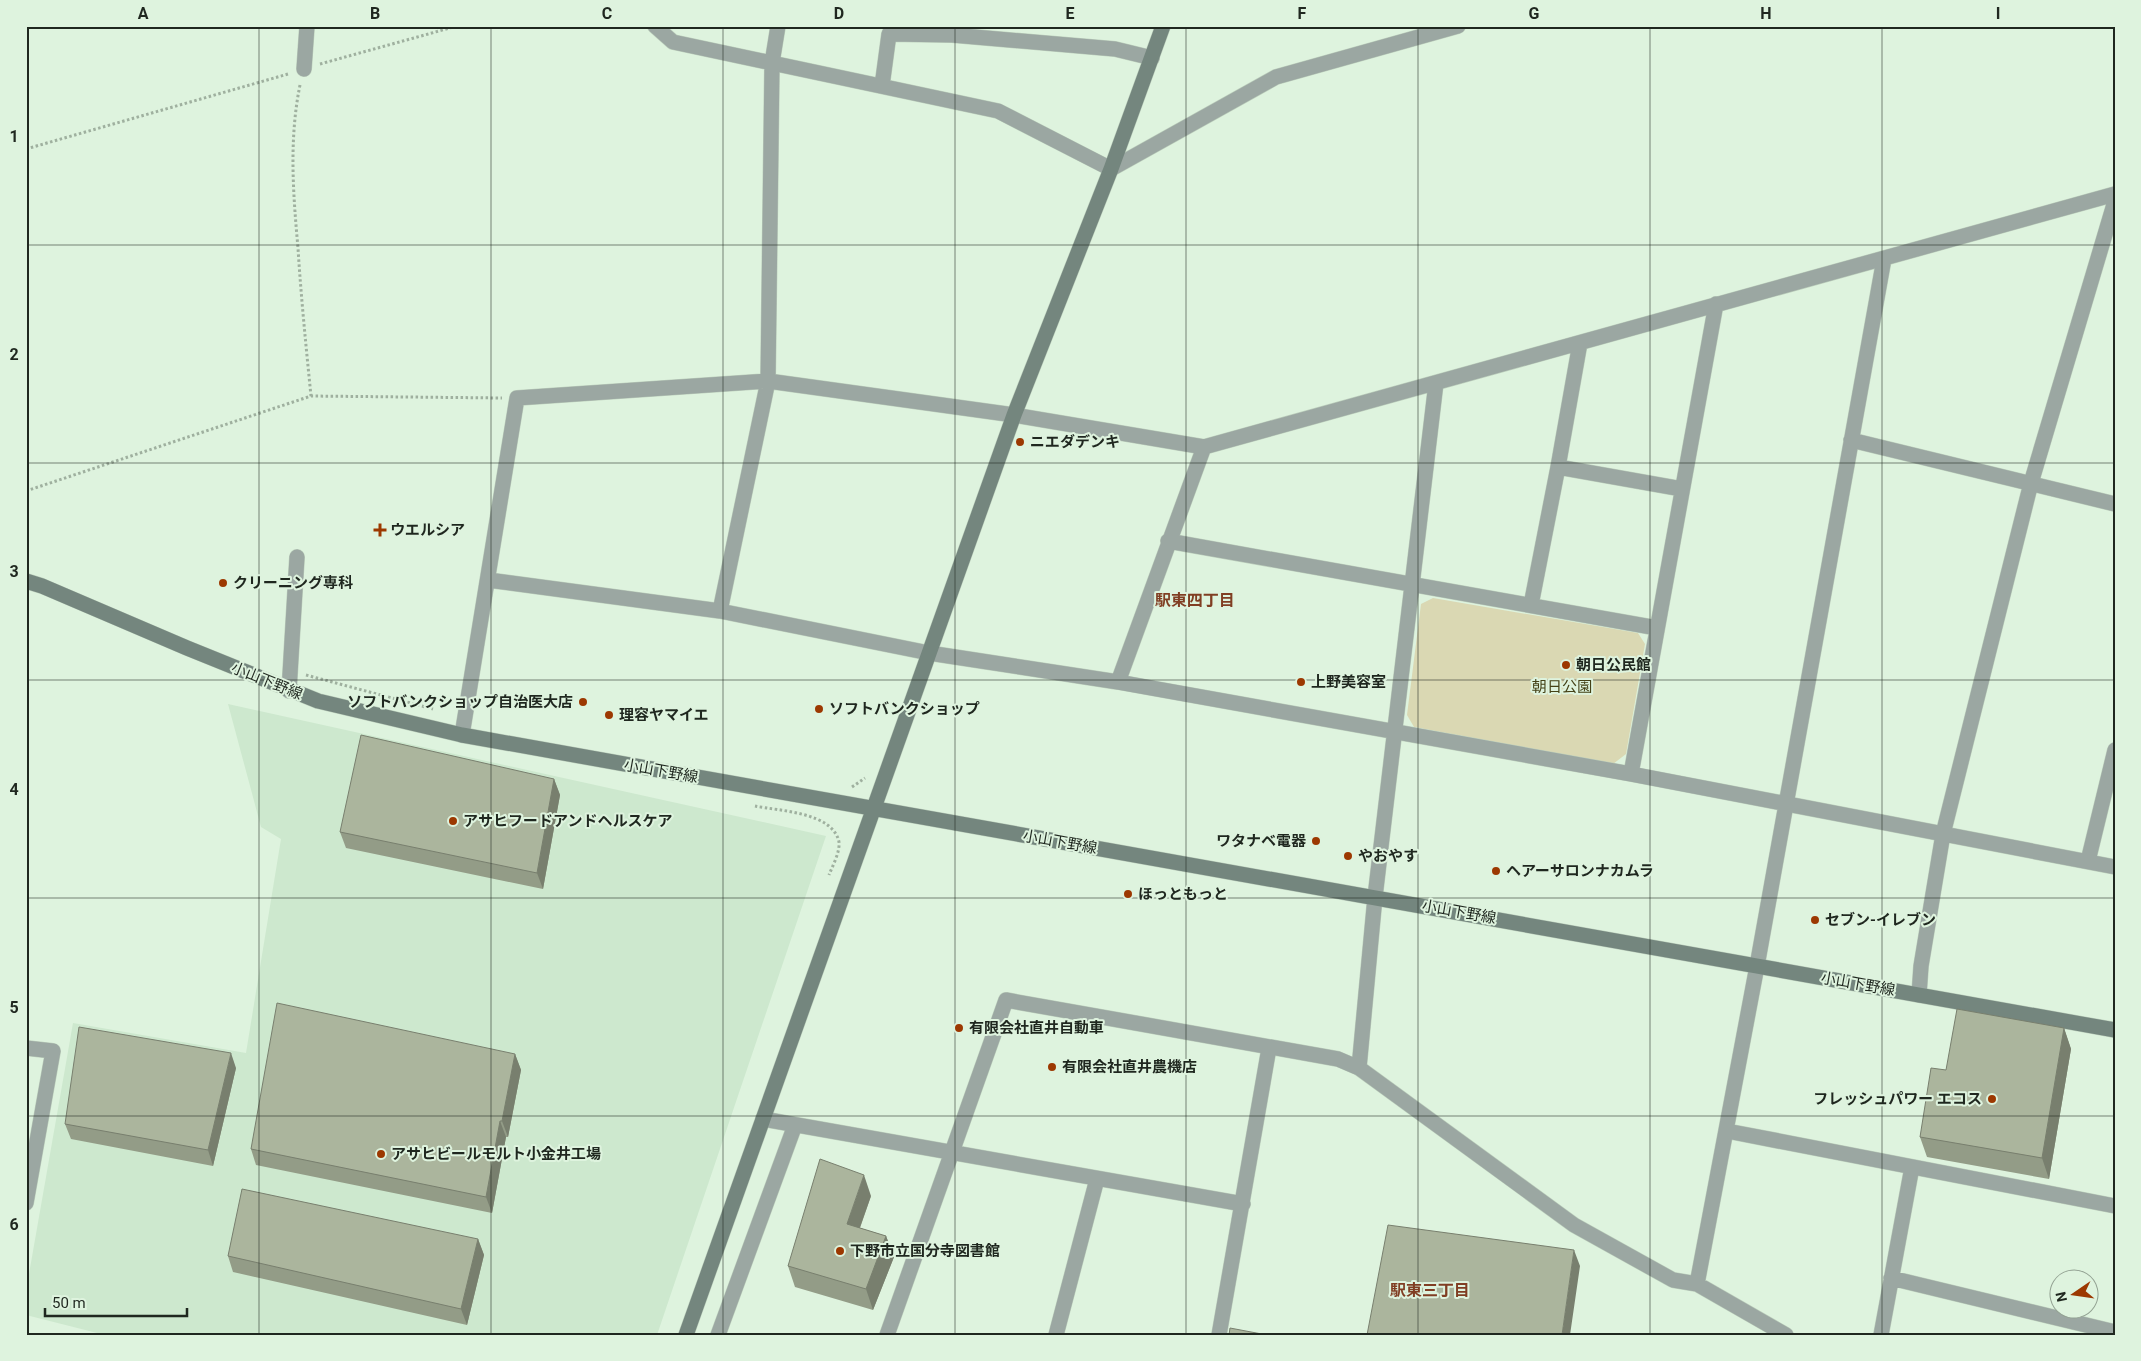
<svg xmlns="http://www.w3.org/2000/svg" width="2141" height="1361" viewBox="0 0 2141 1361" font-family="Roboto,'Noto Sans JP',sans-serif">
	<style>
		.built { fill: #cde8ce }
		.green { fill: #dad8b3 }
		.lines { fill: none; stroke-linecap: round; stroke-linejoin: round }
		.street-casing { stroke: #bccebc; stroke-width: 16 }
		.secondary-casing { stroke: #bccebc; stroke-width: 16 }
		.path { stroke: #9fb09f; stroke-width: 3; stroke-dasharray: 2.5 2.5; stroke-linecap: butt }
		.street { stroke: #9ba7a2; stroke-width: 15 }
		.secondary { stroke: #74867e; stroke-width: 15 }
		.wall { fill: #939c87 }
		.shaded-wall { fill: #787f6e }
		.building { fill: #abb59d; stroke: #787f6e }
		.grid { fill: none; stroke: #1f271f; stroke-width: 1; stroke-opacity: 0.55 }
		.poi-dot { fill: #9c3801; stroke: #def3de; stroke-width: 2 }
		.labels { text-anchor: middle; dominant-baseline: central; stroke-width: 4; stroke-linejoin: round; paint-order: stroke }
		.poi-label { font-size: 15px; font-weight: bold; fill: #1f271f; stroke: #def3de; text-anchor: start }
		.street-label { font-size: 15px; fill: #1f271f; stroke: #def3de }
		.park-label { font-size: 15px; fill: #454217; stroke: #def3de }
		.neighbourhood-label { font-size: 16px; font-weight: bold; fill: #803e23; stroke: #def3de }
		.neatline { fill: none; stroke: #1f271f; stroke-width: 2 }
		.grid-label { font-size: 16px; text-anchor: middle; font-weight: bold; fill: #1f271f }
	</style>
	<rect width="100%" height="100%" fill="#def3de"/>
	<path class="built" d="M228 704 826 836 657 1335H105L26 1315V1291L73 1023 246 1053 281 839 261 827Z"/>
	<path class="green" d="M1433 598 1638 633 1645 644 1626 754 1613 764 1414 727 1407 715 1421 604Z"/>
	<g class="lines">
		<g class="street-casing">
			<path id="street" d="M655 26 673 42 998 111 1111 169 1276 77 1458 26
				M304 69 307 26
				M882 86 889 34 952 35 1115 49 1152 58
				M1851 440 2115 504
				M1558 467 1682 489
				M1168 541 1657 628
				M488 580 720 611 929 653 1118 682 1631 774 2115 867
				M1531 605 1558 467 1580 343
				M720 611 768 381 772 63 778 26
				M1118 682 1204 447
				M289 691 297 557
				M462 735 517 398 768 381 1014 415 1204 447 2115 194
				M1631 774 1716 304
				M2088 861 2115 750
				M1919 995 1921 966 1943 834 2031 483 2115 201
				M26 1048 53 1051 26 1203
				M1359 1068 1375 897 1436 383
				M763 1119 1243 1204
				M1727 1131 2115 1206
				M1891 1278 2115 1332
				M1697 1284 1757 966 1884 259
				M718 1335 795 1125
				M887 1335 1006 1000 1338 1059 1359 1068 1574 1225 1673 1280 1697 1284 1786 1335
				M1056 1335 1097 1179
				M1219 1335 1269 1048
				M1881 1335 1912 1167"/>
		</g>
		<g class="secondary-casing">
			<path id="secondary" d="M26 581 42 586 187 648 318 701 462 735 2115 1030
				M686 1335 1014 415 1111 169 1163 26"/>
		</g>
		<path class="path" d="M320 64 457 26
			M300 85C289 139 293 193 298 248 301 297 306 346 311 396
			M26 149 288 74
			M26 491 311 396 502 398
			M306 675 433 709
			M852 787 865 778
			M755 806C779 811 833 812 839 842 840 852 833 865 829 875"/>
		<use href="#street" class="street"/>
		<use href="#secondary" class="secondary"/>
	</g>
	<path class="wall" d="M554 779 560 795 543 889 346 848 340 832Z
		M2064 1028 2071 1049 2049 1179 1927 1157 1920 1137 1946 1070Z
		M515 1054 521 1070 508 1137H506L492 1213 256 1165 251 1149Z
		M236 1068 213 1166 71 1139 65 1124Z
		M871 1196 860 1228 886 1236 894 1257 873 1310 795 1287 788 1266Z
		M478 1239 484 1255 467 1325 233 1272 228 1256Z"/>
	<path class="shaded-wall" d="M554 779 560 795 543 889 537 873Z
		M2064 1028 2071 1049 2049 1179 2042 1158Z
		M231 1053 236 1068 213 1166 208 1150Z
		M515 1054 521 1070 508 1137 502 1121Z
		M500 1121 506 1137 492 1213 486 1197Z
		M864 1175 871 1196 854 1244 847 1224Z
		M886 1236 894 1257 873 1310 866 1289Z
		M478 1239 484 1255 467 1325 461 1309Z
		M1574 1250 1580 1266 1570 1335H1562Z"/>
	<path class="building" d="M361 735 554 779 537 873 340 832Z
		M277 1003 515 1054 502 1121H500L486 1197 251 1149Z
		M1957 1009 2064 1028 2042 1158 1920 1137 1931 1068 1946 1070Z
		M79 1027 231 1053 208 1150 65 1124Z
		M820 1159 864 1175 847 1224 886 1236 866 1289 788 1266Z
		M242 1189 478 1239 461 1309 228 1256Z
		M1388 1225 1574 1250 1562 1335H1367Z
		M1230 1328 1267 1335H1229Z"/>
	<path class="grid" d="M259 26V1335M491 26V1335M723 26V1335M955 26V1335M1186 26V1335M1418 26V1335M1650 26V1335M1882 26V1335M26 245H2115M26 463H2115M26 680H2115M26 898H2115M26 1116H2115"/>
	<g class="poi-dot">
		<circle cx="1020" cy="442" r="5"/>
		<path d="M377.5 522.5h5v5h5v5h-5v5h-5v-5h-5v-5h5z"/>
		<circle cx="223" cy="583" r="5"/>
		<circle cx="1566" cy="665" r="5"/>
		<circle cx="1301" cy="682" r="5"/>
		<circle cx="583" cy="702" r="5"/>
		<circle cx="819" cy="709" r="5"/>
		<circle cx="609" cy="715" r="5"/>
		<circle cx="453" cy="821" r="5"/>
		<circle cx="1316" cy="841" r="5"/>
		<circle cx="1348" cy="856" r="5"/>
		<circle cx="1496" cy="871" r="5"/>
		<circle cx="1128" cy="894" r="5"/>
		<circle cx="1815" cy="920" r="5"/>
		<circle cx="959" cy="1028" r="5"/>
		<circle cx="1052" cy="1067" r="5"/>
		<circle cx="1992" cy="1099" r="5"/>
		<circle cx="381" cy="1154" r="5"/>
		<circle cx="840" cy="1251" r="5"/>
	</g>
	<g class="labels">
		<g class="poi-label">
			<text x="1030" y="442">ニエダデンキ</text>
			<text x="390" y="530">ウエルシア</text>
			<text x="233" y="583">クリーニング専科</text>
			<text x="1576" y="665">朝日公民館</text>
			<text x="1311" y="682">上野美容室</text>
			<text x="573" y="702" text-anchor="end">ソフトバンクショップ自治医大店</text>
			<text x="829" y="709">ソフトバンクショップ</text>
			<text x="619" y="715">理容ヤマイエ</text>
			<text x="463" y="821">アサヒフードアンドヘルスケア</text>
			<text x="1306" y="841" text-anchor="end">ワタナベ電器</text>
			<text x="1358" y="856">やおやす</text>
			<text x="1506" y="871">ヘアーサロンナカムラ</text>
			<text x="1138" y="894">ほっともっと</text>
			<text x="1825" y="920">セブン-イレブン</text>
			<text x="969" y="1028">有限会社直井自動車</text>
			<text x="1062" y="1067">有限会社直井農機店</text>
			<text x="1982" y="1099" text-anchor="end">フレッシュパワー エコス</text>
			<text x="391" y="1154">アサヒビールモルト小金井工場</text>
			<text x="850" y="1251">下野市立国分寺図書館</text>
		</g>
		<g class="street-label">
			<text transform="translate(267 681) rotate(22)">小山下野線</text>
			<text transform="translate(661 771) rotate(10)">小山下野線</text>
			<text transform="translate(1060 842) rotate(10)">小山下野線</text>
			<text transform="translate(1459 912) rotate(10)">小山下野線</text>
			<text transform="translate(1858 984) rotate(10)">小山下野線</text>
		</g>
		<g class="park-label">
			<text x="1562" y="687">朝日公園</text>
		</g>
		<g class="neighbourhood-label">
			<text x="1195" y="600">駅東四丁目</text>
			<text x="1430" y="1290">駅東三丁目</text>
		</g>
	</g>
	<rect width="2141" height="1361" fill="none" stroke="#def3de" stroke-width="55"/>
	<g transform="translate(2074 1294) rotate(257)"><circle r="24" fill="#def3de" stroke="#92a192"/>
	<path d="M0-4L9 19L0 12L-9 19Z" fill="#9c3801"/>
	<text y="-8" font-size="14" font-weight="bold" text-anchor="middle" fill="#1f271f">N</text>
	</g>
	<path d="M45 1308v8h142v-8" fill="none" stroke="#1f271f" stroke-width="2.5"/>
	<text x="52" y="1308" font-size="15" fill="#1f271f" stroke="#def3de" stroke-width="4" paint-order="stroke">50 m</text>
	<rect x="28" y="28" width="2086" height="1306" class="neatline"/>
	<g class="grid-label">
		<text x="143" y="19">A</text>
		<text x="375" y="19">B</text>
		<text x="607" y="19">C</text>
		<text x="839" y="19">D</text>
		<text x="1070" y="19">E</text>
		<text x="1302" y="19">F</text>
		<text x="1534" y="19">G</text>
		<text x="1766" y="19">H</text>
		<text x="1998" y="19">I</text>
		<text x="14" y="142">1</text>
		<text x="14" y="360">2</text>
		<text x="14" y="577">3</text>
		<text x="14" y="795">4</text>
		<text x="14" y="1013">5</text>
		<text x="14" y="1230">6</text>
	</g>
</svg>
